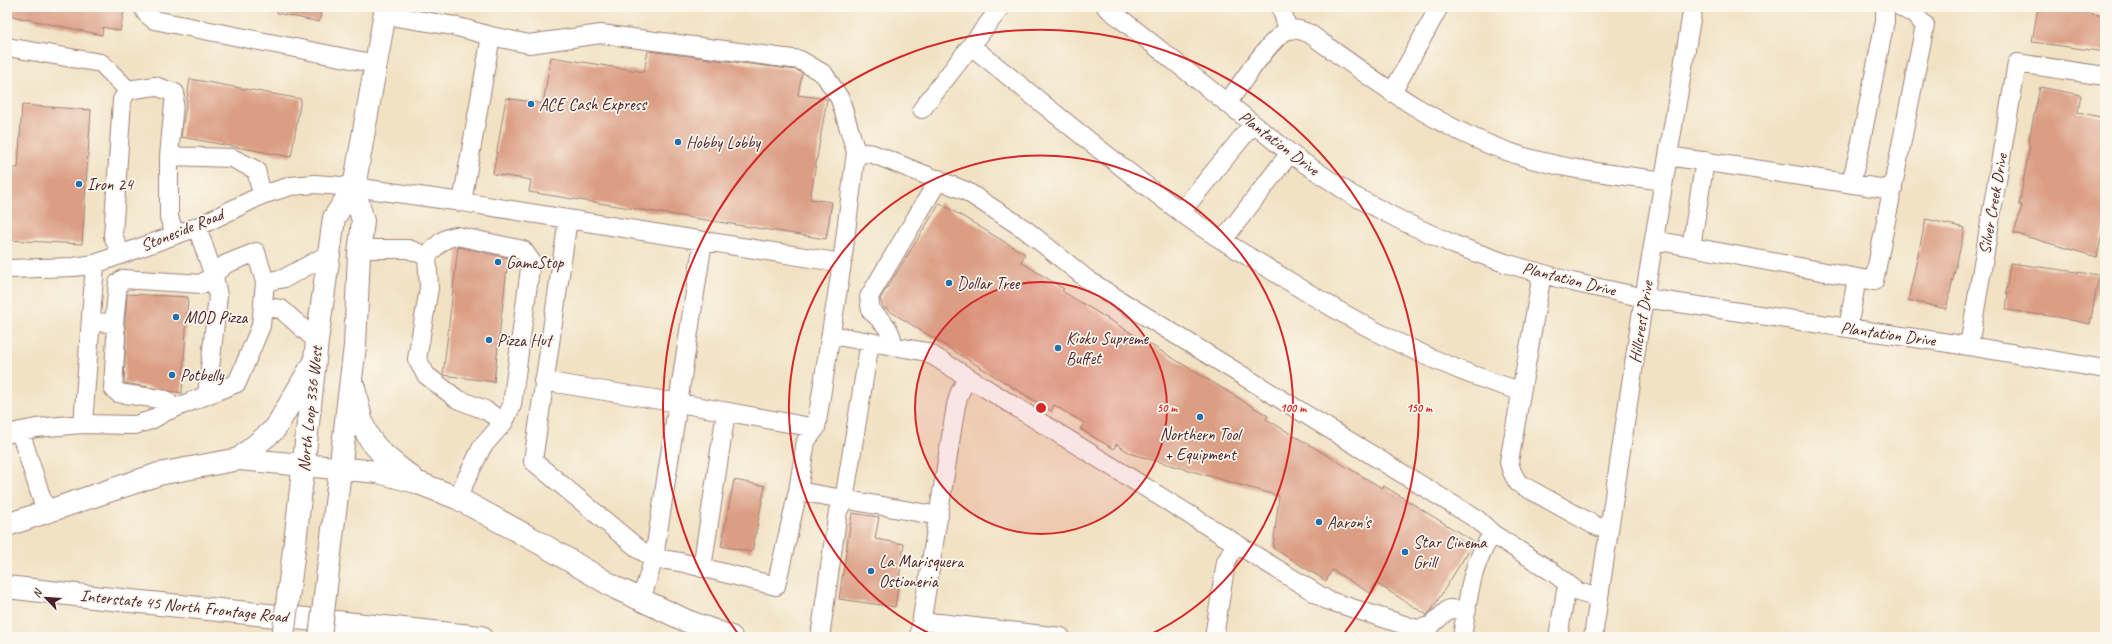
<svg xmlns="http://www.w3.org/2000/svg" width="2112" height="644" viewBox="0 0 2112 644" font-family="Caveat,sans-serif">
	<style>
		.building { fill: #db9e84 }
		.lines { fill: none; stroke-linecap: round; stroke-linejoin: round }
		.minor-casing { stroke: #9e8078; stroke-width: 20 }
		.major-casing { stroke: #9e8078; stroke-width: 24 }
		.minor { stroke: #fff; stroke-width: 18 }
		.major { stroke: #fff; stroke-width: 22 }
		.major-bridge-casing { stroke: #9e8078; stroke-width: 24; stroke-linecap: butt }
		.major-bridge { stroke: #fff; stroke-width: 22 }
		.ring { fill: none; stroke: #d62828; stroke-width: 2 }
		.poi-dot { fill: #1f6fb2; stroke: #fbf7ec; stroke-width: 1.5 }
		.labels { text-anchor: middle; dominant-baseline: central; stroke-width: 3.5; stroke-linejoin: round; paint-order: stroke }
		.poi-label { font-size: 17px; fill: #4a1f2b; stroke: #fbf7ec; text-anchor: start }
		.street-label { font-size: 17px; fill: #4a1f2b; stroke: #fbf7ec }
		.centre { fill: #d62828; stroke: #fbf7ec; stroke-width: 2 }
		.ring-label { font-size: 12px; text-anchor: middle; font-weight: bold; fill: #d62828; stroke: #fbf7ec; stroke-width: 3.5; stroke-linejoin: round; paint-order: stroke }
	</style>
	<rect width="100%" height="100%" fill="#fbf7ec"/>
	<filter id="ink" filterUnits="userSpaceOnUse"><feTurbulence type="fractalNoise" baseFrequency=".025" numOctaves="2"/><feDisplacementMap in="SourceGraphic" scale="8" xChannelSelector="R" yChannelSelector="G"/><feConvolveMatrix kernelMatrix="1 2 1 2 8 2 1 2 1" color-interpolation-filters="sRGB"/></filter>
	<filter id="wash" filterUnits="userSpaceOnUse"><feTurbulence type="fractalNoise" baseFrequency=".012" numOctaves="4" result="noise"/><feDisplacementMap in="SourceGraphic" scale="16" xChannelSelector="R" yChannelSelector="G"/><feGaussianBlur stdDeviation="0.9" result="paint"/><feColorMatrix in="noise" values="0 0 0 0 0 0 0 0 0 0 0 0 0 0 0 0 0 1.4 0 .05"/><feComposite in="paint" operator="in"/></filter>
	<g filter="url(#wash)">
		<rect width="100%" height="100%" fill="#f1e2c4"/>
		<g id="blocks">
			<path class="building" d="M7 7H104L124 11 120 31 103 27 102 35 7 15Z
				M278 7H322L319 22 277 13Z
				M2038 7H2053L2105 16V52L2032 42Z
				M648 51 797 70 802 73 798 95 827 99 810 199 832 202 826 239 529 192 531 180 493 174 506 98 543 104 551 57 644 72Z
				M190 79 301 99 291 157 181 137Z
				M2040 87 2081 95 2078 112 2105 118V220L2097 257 2014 233 2022 205H2019L2030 145 2028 144Z
				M22 105 91 110 82 244 7 240V168H18Z
				M940 203 1025 254 1021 262 1064 289 1062 291 1268 416 1266 419 1382 488 1384 486 1474 542 1431 611 1427 615 1376 583 1370 593 1332 570 1326 581 1273 548 1279 496 1132 454 1116 444 1114 449 1080 429 1084 423 1054 405 1051 411 883 307 880 299Z
				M1926 219 1965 228 1946 309 1908 300Z
				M458 247 508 258 494 382 443 375Z
				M2010 263 2099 275 2090 324 2057 317 2006 310 2008 293H2006Z
				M127 294 188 297 182 393 124 383 126 338 125 323Z
				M734 480 765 486 752 552 721 546Z
				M852 513 879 517 875 539 904 544 895 607 839 599Z"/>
		</g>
	</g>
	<g filter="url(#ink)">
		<use href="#blocks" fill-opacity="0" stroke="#9e8078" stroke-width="1"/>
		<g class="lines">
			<g class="minor-casing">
				<path id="minor" d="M143 7 146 13 154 20 376 64
					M1106 7 1295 157 1352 195 1402 221 1455 245 1505 263 1572 282 1645 298 1969 346 2105 369
					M1281 7 1288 30
					M491 36 529 44 601 34 800 60 824 74 840 99 856 152 842 263
					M971 46C1044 104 1115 164 1190 219 1221 241 1255 260 1287 280 1361 326 1436 366 1520 391
					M7 47 101 63 128 90
					M1392 93 1439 7
					M1227 104C1237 89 1274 33 1289 30 1297 28 1303 31 1310 34 1375 81 1438 129 1515 154 1563 170 1614 174 1664 181
					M922 109 1001 7
					M856 152 873 154 966 191 1026 230 1088 280 1124 303 1478 520 1493 534 1554 573 1578 592 1599 598
					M1668 156 1893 190
					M1851 183 1859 151 1885 21V7
					M462 202 842 263 816 428 806 441 798 491 776 586 680 562 654 558 640 550 533 461 568 219
					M1181 212 1253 124
					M197 227 214 276 218 296 207 395
					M175 235 169 217V156L232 158 256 170 262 195
					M1223 240 1290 153
					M1654 240 1874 281 1925 25 1912 13 1901 7
					M1691 247 1705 161
					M360 249H408L427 256 429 288 417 359 426 375 457 399 485 410 504 422 482 447 457 498
					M121 254 113 236 122 100 128 90 155 86 175 93 169 156
					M427 256C437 246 443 237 457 236L523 250 531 261 512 405 504 422
					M7 269 74 267 95 264 197 227 262 195 291 186 315 184 354 187 462 202 491 36 454 26 385 15
					M1542 274 1509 462 1512 472 1518 483 1594 525 1609 531
					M265 282 285 278 329 254
					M264 307 281 309 317 341
					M114 323 116 337 113 388 118 393 166 400 173 408
					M1848 328 1857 278
					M831 335 927 352 1327 600 1417 629 1430 626 1449 609 1467 610
					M893 346C892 329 883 322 871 311L869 297 939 179
					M1969 346 2017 63 2105 76
					M543 381 679 403 816 428
					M83 424 95 264
					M20 431 46 512
					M7 434 36 428 83 424 135 425 151 420 165 412 237 383 261 326 265 282 256 252 226 264 202 284 123 279 118 283 114 323 91 322
					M798 491 939 516
					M702 568 726 412
					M641 600 654 558 703 241
					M922 621 1061 637
					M820 637 838 511 844 500 870 342
					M919 637 956 405 960 392 968 377
					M1214 637 1226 562 1236 544
					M1462 637C1468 602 1470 563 1493 534
					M1558 637 1567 585
					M1593 637 1641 317 1693 7"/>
			</g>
			<g class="major-casing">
				<path id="major" d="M354 388C357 400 359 413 363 425 370 447 393 463 411 477
					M239 459 275 429 310 369
					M7 525 159 474 239 459 378 472 416 482 457 498 540 543 616 588 687 621 731 637
					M296 534 317 341 334 218 354 187
					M331 545 355 346 359 254 363 221 354 187 386 7
					M7 587 102 598 481 637"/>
			</g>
			<use href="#minor" class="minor"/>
			<use href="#major" class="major"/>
			<g class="major-bridge-casing">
				<path id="major-bridge" d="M283 637 296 534
					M320 637 331 545"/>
			</g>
			<use href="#major-bridge" class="major-bridge"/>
		</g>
	</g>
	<circle cx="1041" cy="408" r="126" fill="#d62828" fill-opacity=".12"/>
	<g class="ring">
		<circle cx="1041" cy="408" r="126"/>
		<path d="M935 636A252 252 0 1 1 1147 636"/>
		<path d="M739 635A378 378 0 1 1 1343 635"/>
	</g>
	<g class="poi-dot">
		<circle cx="531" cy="104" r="4"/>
		<circle cx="678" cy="142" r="4"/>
		<circle cx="79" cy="184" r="4"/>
		<circle cx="498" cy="262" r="4"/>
		<circle cx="949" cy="283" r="4"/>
		<circle cx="176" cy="317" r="4"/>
		<circle cx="489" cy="340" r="4"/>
		<circle cx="1058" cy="348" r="4"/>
		<circle cx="172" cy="375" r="4"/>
		<circle cx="1200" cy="417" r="4"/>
		<circle cx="1319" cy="522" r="4"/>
		<circle cx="1405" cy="552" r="4"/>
		<circle cx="871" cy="571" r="4"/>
	</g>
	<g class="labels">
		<g class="poi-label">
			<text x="539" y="104">ACE Cash Express</text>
			<text x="686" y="142">Hobby Lobby</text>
			<text x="87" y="184">Iron 24</text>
			<text x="506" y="262">GameStop</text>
			<text x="957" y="283">Dollar Tree</text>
			<text x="184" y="317">MOD Pizza</text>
			<text x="1066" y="338">Kioku Supreme<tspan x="1066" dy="20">Buffet</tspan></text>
			<text x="497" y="340">Pizza Hut</text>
			<text x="180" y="375">Potbelly</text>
			<text x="1200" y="434" text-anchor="middle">Northern Tool<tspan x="1200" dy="20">+ Equipment</tspan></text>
			<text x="1327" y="522">Aaron's</text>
			<text x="1413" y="542">Star Cinema<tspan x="1413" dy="20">Grill</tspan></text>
			<text x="879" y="561">La Marisquera<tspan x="879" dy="20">Ostioneria</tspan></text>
		</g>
		<g class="street-label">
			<text transform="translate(1279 143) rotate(37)">Plantation Drive</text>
			<text transform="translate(1993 204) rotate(-80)">Silver Creek Drive</text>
			<text transform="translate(182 230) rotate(-22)">Stoneside Road</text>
			<text transform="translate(1569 279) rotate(14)">Plantation Drive</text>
			<text transform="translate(1641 322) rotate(-81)">Hillcrest Drive</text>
			<text transform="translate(1888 334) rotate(8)">Plantation Drive</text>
			<text transform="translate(310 409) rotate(-84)">North Loop 336 West</text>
			<text transform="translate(184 606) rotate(6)">Interstate 45 North Frontage Road</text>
		</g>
	</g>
	<circle cx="1041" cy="408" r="6" class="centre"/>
	<g class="ring-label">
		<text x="1167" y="412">50 m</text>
		<text x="1293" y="412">100 m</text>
		<text x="1419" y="412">150 m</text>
	</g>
	<rect width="2112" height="644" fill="none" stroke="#fbf7ec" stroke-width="24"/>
	<g transform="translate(46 598) rotate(295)" stroke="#fbf7ec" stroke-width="3" paint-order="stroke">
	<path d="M0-3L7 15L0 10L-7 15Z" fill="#4a1f2b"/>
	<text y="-6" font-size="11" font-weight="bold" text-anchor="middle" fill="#4a1f2b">N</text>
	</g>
</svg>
